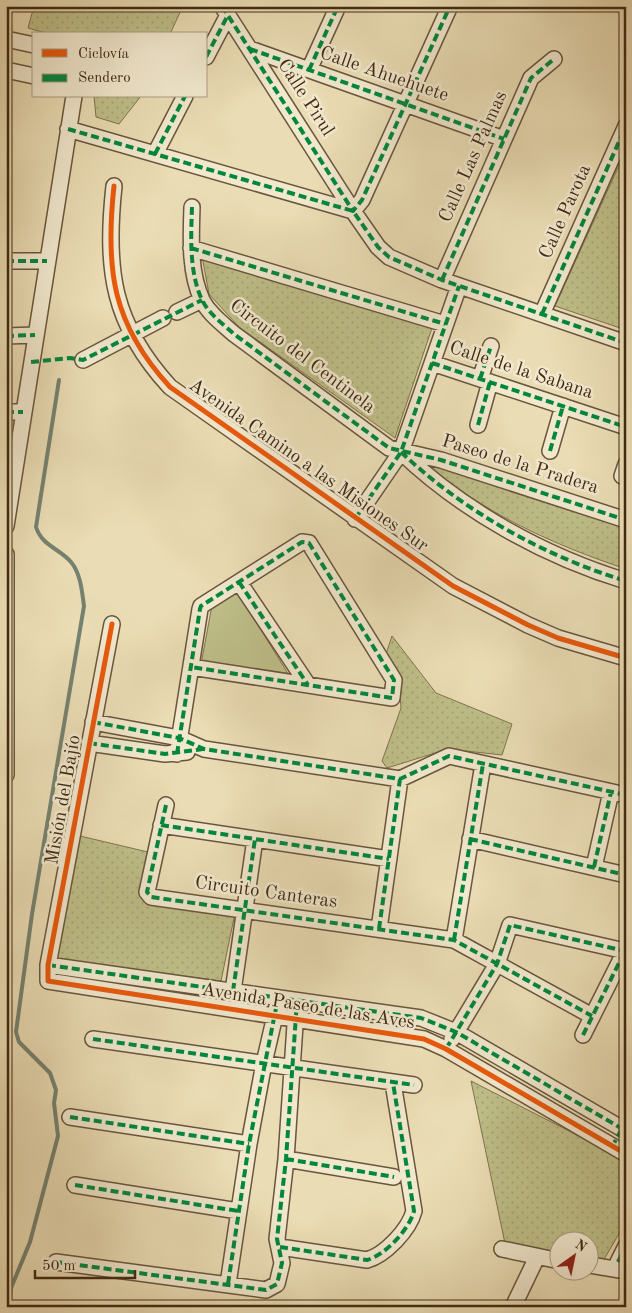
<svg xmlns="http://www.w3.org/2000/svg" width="632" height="1313" viewBox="0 0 632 1313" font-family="'Old Standard TT',serif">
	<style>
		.grass { fill: url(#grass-dots); stroke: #7f744e }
		.park { fill: #bebe88; stroke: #7f744e }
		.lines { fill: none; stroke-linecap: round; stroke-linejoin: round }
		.stream { stroke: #758270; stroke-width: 4 }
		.street-casing { stroke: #6a563b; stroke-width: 18 }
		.street { stroke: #f1e8ce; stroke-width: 15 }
		.quiet { stroke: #00873e; stroke-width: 4; stroke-dasharray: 8 4; stroke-linecap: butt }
		.cycleway-casing { stroke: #f1e8ce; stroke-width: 8 }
		.cycleway { stroke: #e8590c; stroke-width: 5 }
		.labels { text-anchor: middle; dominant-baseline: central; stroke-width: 5; stroke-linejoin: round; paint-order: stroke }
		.street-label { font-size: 19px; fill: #402a13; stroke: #f1e8ce }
	</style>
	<defs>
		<pattern id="grass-dots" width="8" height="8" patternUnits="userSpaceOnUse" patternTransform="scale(1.25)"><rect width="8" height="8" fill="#bebe88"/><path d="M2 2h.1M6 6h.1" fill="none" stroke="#a4a374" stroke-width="1.8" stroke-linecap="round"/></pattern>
	</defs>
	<rect width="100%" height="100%" fill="#eadcb4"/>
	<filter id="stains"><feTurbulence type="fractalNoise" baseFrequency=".004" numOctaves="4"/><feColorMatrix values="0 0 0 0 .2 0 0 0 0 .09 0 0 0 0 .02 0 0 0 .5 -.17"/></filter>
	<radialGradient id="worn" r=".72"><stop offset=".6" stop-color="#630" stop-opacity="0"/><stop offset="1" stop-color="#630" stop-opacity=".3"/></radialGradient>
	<path class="grass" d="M34 6H183L170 34H49L28 28Z
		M94 96H141L119 124 96 117Z
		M626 150V330L555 306Z
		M202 256 432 328 395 438 239 327 209 294Z
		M424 461 626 524V569C554 545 480 512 424 461Z
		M392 636 436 693 512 724 502 755 448 749 387 768 382 761 401 708 399 681 384 660Z
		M80 836 148 852 144 899 235 913 221 981 57 959Z
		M471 1081 626 1160V1222L600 1266 590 1264V1240H560L559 1260 507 1253Z"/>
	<path class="park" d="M237 591 290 677 201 664 213 600Z"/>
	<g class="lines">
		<path class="stream" d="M8 1307 11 1288 30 1242 58 1136 54 1103 56 1090 50 1073 19 1042 16 1032 32 914 84 606C82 592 81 574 71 562 59 548 42 546 36 527L59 380"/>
		<g class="street-casing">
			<path id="street" d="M222 6 353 211 362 200 450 6
				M6 39 34 45
				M250 49 504 139
				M206 57 228 15
				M6 70 34 76
				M309 70 338 6
				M68 129 353 211 378 247 389 257 442 280 626 343
				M155 154 185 96
				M114 186C105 269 112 324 170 387L453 586 528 625 558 638 626 658
				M192 207C191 237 189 272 202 300 209 314 223 324 234 334L389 448 441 460 626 520
				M191 248 445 324
				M6 261H47
				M442 280 531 78 554 59
				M177 312 202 300
				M542 314 626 126
				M6 336 35 335
				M83 360 163 318
				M432 363 626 427
				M480 379 491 346
				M6 412H23
				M478 425 490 382
				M550 451 563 406
				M401 452C463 511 544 556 626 581
				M622 476 626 464
				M355 519 401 452 459 286
				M6 526 74 96
				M6 554V775
				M239 582 308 685
				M112 624 48 965V981L424 1039 446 1049 626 1154
				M93 722 179 738 204 749 400 779 449 756 626 795
				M89 743 165 754 187 752
				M177 754 200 609 201 606 302 542 309 543 394 680 392 698 191 667
				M166 805 147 892 151 897 454 940 592 1016
				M161 825 389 859
				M470 839 626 875
				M594 867 611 792
				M379 929 400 779
				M454 940 483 764
				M48 965 421 1018 456 1032 626 1131
				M233 991 255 839
				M583 1035 626 949
				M93 1039 414 1085
				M452 1039 497 964 510 925 625 951
				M70 1117 249 1144
				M286 1159 394 1177
				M75 1185 238 1211
				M280 1247 367 1260C385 1255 409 1230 414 1211L393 1083
				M502 1249 560 1261
				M56 1262 266 1290 277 1284 282 1263 277 1239 286 1159 296 1010
				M618 1262 626 1246
				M590 1265 626 1271
				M228 1284 249 1144 264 1063 277 1007
				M513 1307 537 1257"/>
		</g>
		<use href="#street" class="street"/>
		<path class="quiet" d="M222 6 353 211 362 200 450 6
			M250 49 504 139
			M206 57 228 15
			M309 70 338 6
			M68 129 353 211 378 247 389 257 442 280 626 343
			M155 154 185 96
			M192 207C191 237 189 272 202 300 209 314 223 324 234 334L389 448 441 460 626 520
			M191 248 445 324
			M6 261H47
			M442 280 531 78 554 59
			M542 314 626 126
			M6 336 35 335
			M31 362 70 358 83 360 202 300
			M432 363 626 427
			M480 379 491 346
			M6 412H23
			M478 425 490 382
			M550 451 563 406
			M401 452C463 511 544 556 626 581
			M622 476 626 464
			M6 490H11
			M355 519 401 452 459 286
			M239 582 308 685
			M6 646H7
			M6 722H7
			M93 722 179 738 204 749 400 779 449 756 626 795
			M89 743 165 754 203 749
			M177 754 200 609 201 606 302 542 309 543 394 680 392 698 191 667
			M166 805 147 892 151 897 454 940 592 1016
			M161 825 389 859
			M470 839 626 875
			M594 867 611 792
			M379 929 400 779
			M454 940 483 764
			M48 965 421 1018 456 1032 626 1131
			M233 991 255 839
			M583 1035 626 949
			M93 1039 414 1085
			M446 1049 497 964 510 925 625 951
			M70 1117 249 1144
			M612 1147 626 1121
			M286 1159 394 1177
			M75 1185 238 1211
			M280 1247 367 1260C385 1255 409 1230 414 1211L393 1083
			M56 1262 266 1290 277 1284 282 1263 277 1239 286 1159 297 1001
			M618 1262 626 1246
			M228 1284 249 1144 278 998"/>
		<g class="cycleway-casing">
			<path id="cycleway" d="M114 186C105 269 112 324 170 387L453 586 528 625 558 638 626 658
				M112 624 48 965V981L424 1039 446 1049 626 1154"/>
		</g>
		<use href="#cycleway" class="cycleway"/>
	</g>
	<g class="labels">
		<g class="street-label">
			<text transform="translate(384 75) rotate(19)">Calle Ahuehuete</text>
			<text transform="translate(305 98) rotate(57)">Calle Pirul</text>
			<text transform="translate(474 157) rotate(-66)">Calle Las Palmas</text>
			<text transform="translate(566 212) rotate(-66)">Calle Parota</text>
			<text transform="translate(302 357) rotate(37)">Circuito del Centinela</text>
			<text transform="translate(521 371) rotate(18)">Calle de la Sabana</text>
			<text transform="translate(520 465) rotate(17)">Paseo de la Pradera</text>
			<text transform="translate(308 466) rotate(35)">Avenida Camino a las Misiones Sur</text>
			<text transform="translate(64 800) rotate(-80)">Misión del Bajío</text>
			<text transform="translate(266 893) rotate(8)">Circuito Canteras</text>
			<text transform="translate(308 1007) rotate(9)">Avenida Paseo de las Aves</text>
		</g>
	</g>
	<rect width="632" height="1313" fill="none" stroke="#eadcb4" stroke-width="25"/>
	<rect x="8" y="8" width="617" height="1298" fill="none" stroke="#402a13" stroke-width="2.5"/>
	<rect x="12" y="12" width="607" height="1288" fill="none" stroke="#402a13"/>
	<rect x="32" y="32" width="175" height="65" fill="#f1e8ce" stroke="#aa9c83"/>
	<rect x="42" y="49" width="25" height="8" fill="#e8590c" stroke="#aa9c83"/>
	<text x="78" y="58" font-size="15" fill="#402a13">Ciclovía</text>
	<rect x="42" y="74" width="25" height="8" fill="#00873e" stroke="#aa9c83"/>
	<text x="78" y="82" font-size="15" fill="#402a13">Sendero</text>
	<g transform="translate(574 1256) rotate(33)"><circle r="24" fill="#f1e8ce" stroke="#aa9c83"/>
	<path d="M0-4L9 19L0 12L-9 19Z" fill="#8f2418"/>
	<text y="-8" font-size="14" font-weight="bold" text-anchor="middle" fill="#402a13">N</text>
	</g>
	<path d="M35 1270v8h100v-8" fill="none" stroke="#402a13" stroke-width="2.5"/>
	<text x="42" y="1270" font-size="15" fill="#402a13" stroke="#f1e8ce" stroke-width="4" paint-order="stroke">50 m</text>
	<rect width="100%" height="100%" filter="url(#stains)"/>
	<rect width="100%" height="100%" fill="url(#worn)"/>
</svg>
